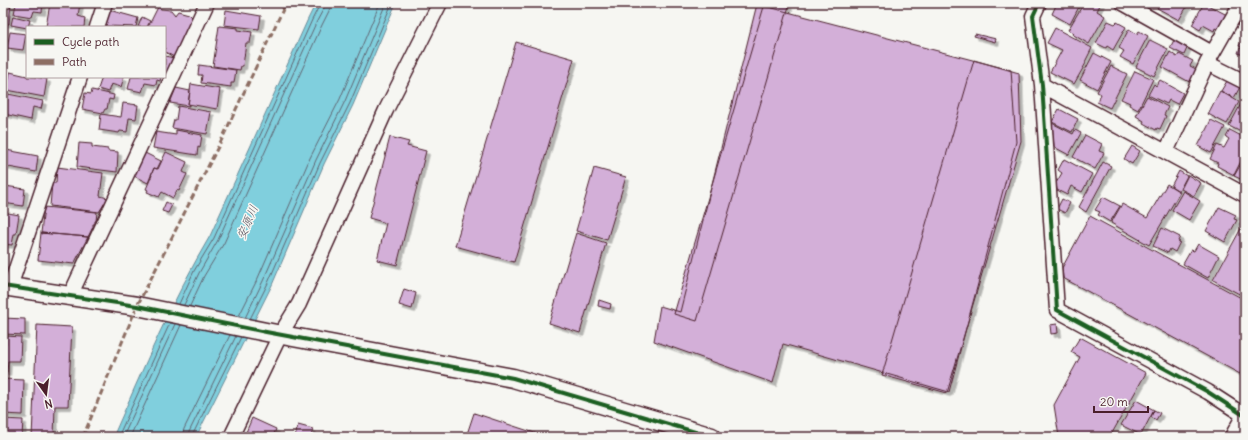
<svg xmlns="http://www.w3.org/2000/svg" width="1248" height="440" viewBox="0 0 1248 440" font-family="Delius,'Klee One',sans-serif">
	<style>
		.water { fill: #80cfdd; stroke: #6a8996 }
		.lines { fill: none; stroke-linecap: round; stroke-linejoin: round }
		.shore { stroke: #606572; stroke-width: 1 }
		.building { fill: #d3afd8; stroke: #4a1f2b; filter: url(#shadow) }
		.minor-casing { stroke: #4a1f2b; stroke-width: 17 }
		.tertiary-casing { stroke: #4a1f2b; stroke-width: 21 }
		.minor { stroke: #f6f6f2; stroke-width: 14 }
		.tertiary { stroke: #f6f6f2; stroke-width: 18 }
		.quiet { stroke: #8d6e63; stroke-width: 3; stroke-dasharray: 6 3; stroke-linecap: butt }
		.cycleway-casing { stroke: #f6f6f2; stroke-width: 6 }
		.cycleway { stroke: #1b5e20; stroke-width: 4 }
		.labels { text-anchor: middle; dominant-baseline: central; stroke-width: 3; stroke-linejoin: round; paint-order: stroke }
		.water-label { font-size: 12px; font-style: italic; fill: #5a5460; stroke: #f6f6f2 }
	</style>
	<defs>
		<filter id="shadow"><feDropShadow dx="3.5" dy="3.5" stdDeviation="0" flood-color="#0004"/></filter>
	</defs>
	<rect width="100%" height="100%" fill="#f6f6f2"/>
	<filter id="ink" filterUnits="userSpaceOnUse"><feTurbulence type="fractalNoise" baseFrequency=".025" numOctaves="2"/><feDisplacementMap in="SourceGraphic" scale="8" xChannelSelector="R" yChannelSelector="G"/><feConvolveMatrix kernelMatrix="1 2 1 2 8 2 1 2 1" color-interpolation-filters="sRGB"/></filter>
	<g filter="url(#ink)">
		<path class="water" d="M316 3H396L353 105 324 164 272 285 196 437H113C143 369 172 300 210 236L308 19Z"/>
		<g class="lines">
			<path class="shore" d="M179 304 194 271 214 238 312 20 319 6 320 3
				M184 305 199 273 218 240 316 23 324 8 325 3
				M190 306 204 276 224 243 322 25 329 11 331 3
				M239 316 258 278 310 158 340 99 380 3
				M245 318 263 281 316 160 345 101 386 3
				M250 319 268 283 320 163 350 103 392 3
				M118 437 170 323
				M123 437 175 324
				M130 437 181 325
				M182 437 184 429 230 335
				M188 437 189 432 236 336
				M193 437V434L241 337"/>
		</g>
		<path class="building" d="M3 3H11L9 24 3 23Z
			M16 3H43L42 12 34 11 32 17 14 14Z
			M50 3H80L78 16 85 18 84 27H46Z
			M765 3H779L789 6 697 321 674 314Z
			M1057 3H1081L1070 24 1052 14Z
			M1084 3H1101L1097 11 1105 16 1089 44 1072 34 1073 33 1068 30Z
			M1160 3H1189L1179 20 1157 8Z
			M1204 3 1227 15 1219 30 1215 28 1214 31 1203 25 1200 30 1192 25Z
			M757 4 1011 70 1016 142 949 392 783 344 773 383 654 341 660 306 680 312Z
			M158 7 161 9 171 10 175 15 178 11 189 14 193 18 174 57 165 52V27H148Z
			M109 10 138 18 136 27 105 26Z
			M226 10 261 16 259 29 224 25Z
			M13 16 30 20 28 27H27V28L11 25Z
			M142 17 150 21 147 27H138Z
			M1108 21 1115 24 1117 22 1126 27 1113 50 1107 46 1106 48 1096 43Z
			M219 26 238 28V30L252 32 250 43H246L243 66H241L240 70 213 66Z
			M1055 28 1092 48 1085 62 1086 63 1074 84 1050 72 1062 50 1047 43Z
			M1129 29 1137 34 1139 31 1148 36 1133 64 1120 57 1124 51 1119 48Z
			M10 32 26 34 23 50 7 48Z
			M975 34 996 39 995 42 974 36Z
			M1245 34V49L1239 46Z
			M1150 40 1168 49 1154 76 1136 67Z
			M1174 40 1188 46 1184 55 1170 48Z
			M516 42 574 59 514 262 455 246Z
			M1240 48 1245 51 1243 55 1238 53Z
			M1170 52 1177 57 1179 54 1193 61 1190 66 1200 71 1193 84 1162 67Z
			M1094 53 1111 62 1097 89 1080 80Z
			M165 56 174 58 167 72H165Z
			M974 60 1019 73 1021 141 947 393 882 375Z
			M199 65 236 70 234 83H231V87L201 83 202 75H198Z
			M1111 66 1127 74 1110 108 1097 102 1101 94 1097 92Z
			M3 70 9 71 5 89 3 88Z
			M1135 71 1153 79 1138 110 1129 105 1130 103 1121 99Z
			M10 72 27 76V77H34L47 79 44 97 7 90Z
			M102 77H124L121 87 111 84 108 92 98 89Z
			M131 77H161L160 81 157 80 156 85 145 83 142 92 128 89Z
			M1160 80 1183 93 1177 104 1169 100 1167 104 1148 95 1154 84 1156 86Z
			M1227 81 1240 87 1234 98 1221 91Z
			M191 84 220 89 217 109 188 104Z
			M176 88 190 91 188 105H189V106L170 103Z
			M92 90 114 95 113 100 109 99 107 109H105L103 113 82 109 85 93 91 94Z
			M1220 91 1239 102 1227 124 1208 114Z
			M8 94 43 101 41 109 33 107 31 120 4 114Z
			M1147 96 1168 107 1164 115 1166 116 1160 129 1157 128 1156 130 1143 123 1144 121 1136 116Z
			M1242 102 1245 104V134L1229 126Z
			M123 103 138 105 136 119 129 118 127 132 120 131 119 133 99 130 101 114 121 117Z
			M178 106 211 112 207 134 172 128 174 120H176Z
			M1059 109 1078 119 1072 132 1052 122Z
			M1211 120 1225 127 1211 153 1198 146Z
			M1052 123 1073 134 1075 130 1081 133 1069 155 1054 147Z
			M176 130 202 135 200 148 198 147 197 155 153 148 156 132 176 135Z
			M1230 130 1245 138V153L1234 175 1217 166 1218 163 1210 159 1217 145 1224 148 1229 139 1226 137Z
			M1085 135 1102 144 1099 151 1104 153 1095 169 1073 157Z
			M390 137 409 142 407 146 426 151 397 265 377 260 386 223 369 218Z
			M79 143 92 144V147L108 149V151L118 152 117 172 77 167Z
			M1132 146 1140 151 1132 164 1124 159Z
			M6 150 38 156 36 172 3 166Z
			M166 152 187 162 183 172 187 174 179 191 177 190 173 198 162 192 159 197 147 192 148 190 146 189 152 175H151L154 168 158 169Z
			M145 153 161 161 157 169 154 168 148 183 134 176Z
			M1064 159 1092 174 1082 192 1071 186 1067 195 1057 190 1056 183 1062 173 1058 170Z
			M1103 162 1111 166 1086 212 1079 207Z
			M1241 164 1245 167 1242 174 1245 175V181L1234 176Z
			M57 167 103 173 100 196 108 198 99 212 50 206 52 183H56Z
			M594 168 626 177 607 240 576 231Z
			M1179 171 1187 176 1179 191 1171 186Z
			M1188 175 1201 183 1194 196 1181 189Z
			M1167 184 1180 192 1149 245 1111 223 1122 204 1147 218Z
			M5 186 25 189 23 206 3 203Z
			M1183 191 1200 201 1189 220 1172 210Z
			M1103 197 1120 206 1110 222 1098 215 1100 212 1095 210Z
			M1062 199 1070 203 1065 213 1057 209Z
			M166 202 172 205 168 213 162 211Z
			M44 207 97 212 96 221H95V224H93V227L88 237 41 233Z
			M1219 207 1236 215 1234 219 1237 220 1225 242 1206 231Z
			M3 212 19 215 16 234H14L12 245 3 244Z
			M1090 216 1245 300V364L1240 374 1063 278 1062 268Z
			M1245 221V297L1213 280Z
			M1162 228 1180 237 1178 241 1180 242 1175 252 1170 249 1168 253 1153 246Z
			M41 233 88 237 74 264 38 260Z
			M576 233 606 243 580 333 549 323Z
			M1198 244 1219 256 1208 278 1183 264 1191 250 1194 251Z
			M404 289 416 293 412 309 399 305Z
			M599 300 611 304 610 309 598 306Z
			M3 318 25 319V335L3 334Z
			M1057 324 1058 333 1051 334 1050 325Z
			M37 325 72 327 68 406H55L54 437H32Z
			M6 336 21 337 20 361H8L7 372H3V345H6Z
			M1080 337 1146 373 1111 435 1115 437H1059L1054 405 1080 357 1071 352Z
			M3 379 24 380 23 415 3 414Z
			M1136 400 1154 410 1141 435 1121 425Z
			M1154 410 1160 413 1156 420 1151 417Z
			M474 413 547 437H466Z
			M252 418 276 429 273 437H244Z
			M3 419 23 420 22 437H3Z
			M298 425 313 429 311 437H295Z"/>
		<g class="lines">
			<g class="minor-casing">
				<path id="minor" d="M1039 3 1033 16 1042 85 1057 310 1208 392 1245 416
					M1123 3 1212 53
					M97 27 105 3
					M1207 63 1245 82
					M1042 85 1245 195
					M1166 152 1207 63 1241 3
					M10 287 80 77
					M70 296 207 3
					M231 437 280 335 299 304 386 110 440 3"/>
			</g>
			<g class="tertiary-casing">
				<path id="tertiary" d="M3 286 137 306 266 332 513 378 712 437
					M1234 437 1245 417"/>
			</g>
			<use href="#minor" class="minor"/>
			<use href="#tertiary" class="tertiary"/>
			<path class="quiet" d="M83 437 137 306 222 139 286 3"/>
			<g class="cycleway-casing">
				<path id="cycleway" d="M1039 3 1033 16 1042 85 1057 310 1208 392 1245 416
					M3 286 137 306 266 332 513 378 712 437"/>
			</g>
			<use href="#cycleway" class="cycleway"/>
		</g>
	</g>
	<g class="labels">
		<g class="water-label">
			<text transform="translate(247 222) rotate(-67)">安原川</text>
		</g>
	</g>
	<rect width="1248" height="440" fill="none" stroke="#f6f6f2" stroke-width="16"/>
	<rect x="8" y="8" width="1232" height="424" fill="none" stroke="#4a1f2b" stroke-width="1.5" filter="url(#ink)"/>
	<rect x="26" y="26" width="140" height="52" fill="#f6f6f2" stroke="#b1a0a2"/>
	<rect x="34" y="39" width="20" height="6" fill="#1b5e20" stroke="#b1a0a2"/>
	<text x="62" y="46" font-size="12" fill="#4a1f2b">Cycle path</text>
	<rect x="34" y="59" width="20" height="6" fill="#8d6e63" stroke="#b1a0a2"/>
	<text x="62" y="66" font-size="12" fill="#4a1f2b">Path</text>
	<g transform="translate(46 394) rotate(166)" stroke="#f6f6f2" stroke-width="3" paint-order="stroke">
	<path d="M0-3L7 15L0 10L-7 15Z" fill="#4a1f2b"/>
	<text y="-6" font-size="11" font-weight="bold" text-anchor="middle" fill="#4a1f2b">N</text>
	</g>
	<path d="M1094 406v6h54v-6" fill="none" stroke="#4a1f2b" stroke-width="2"/>
	<text x="1100" y="406" font-size="12" fill="#4a1f2b" stroke="#f6f6f2" stroke-width="3" paint-order="stroke">20 m</text>
</svg>
